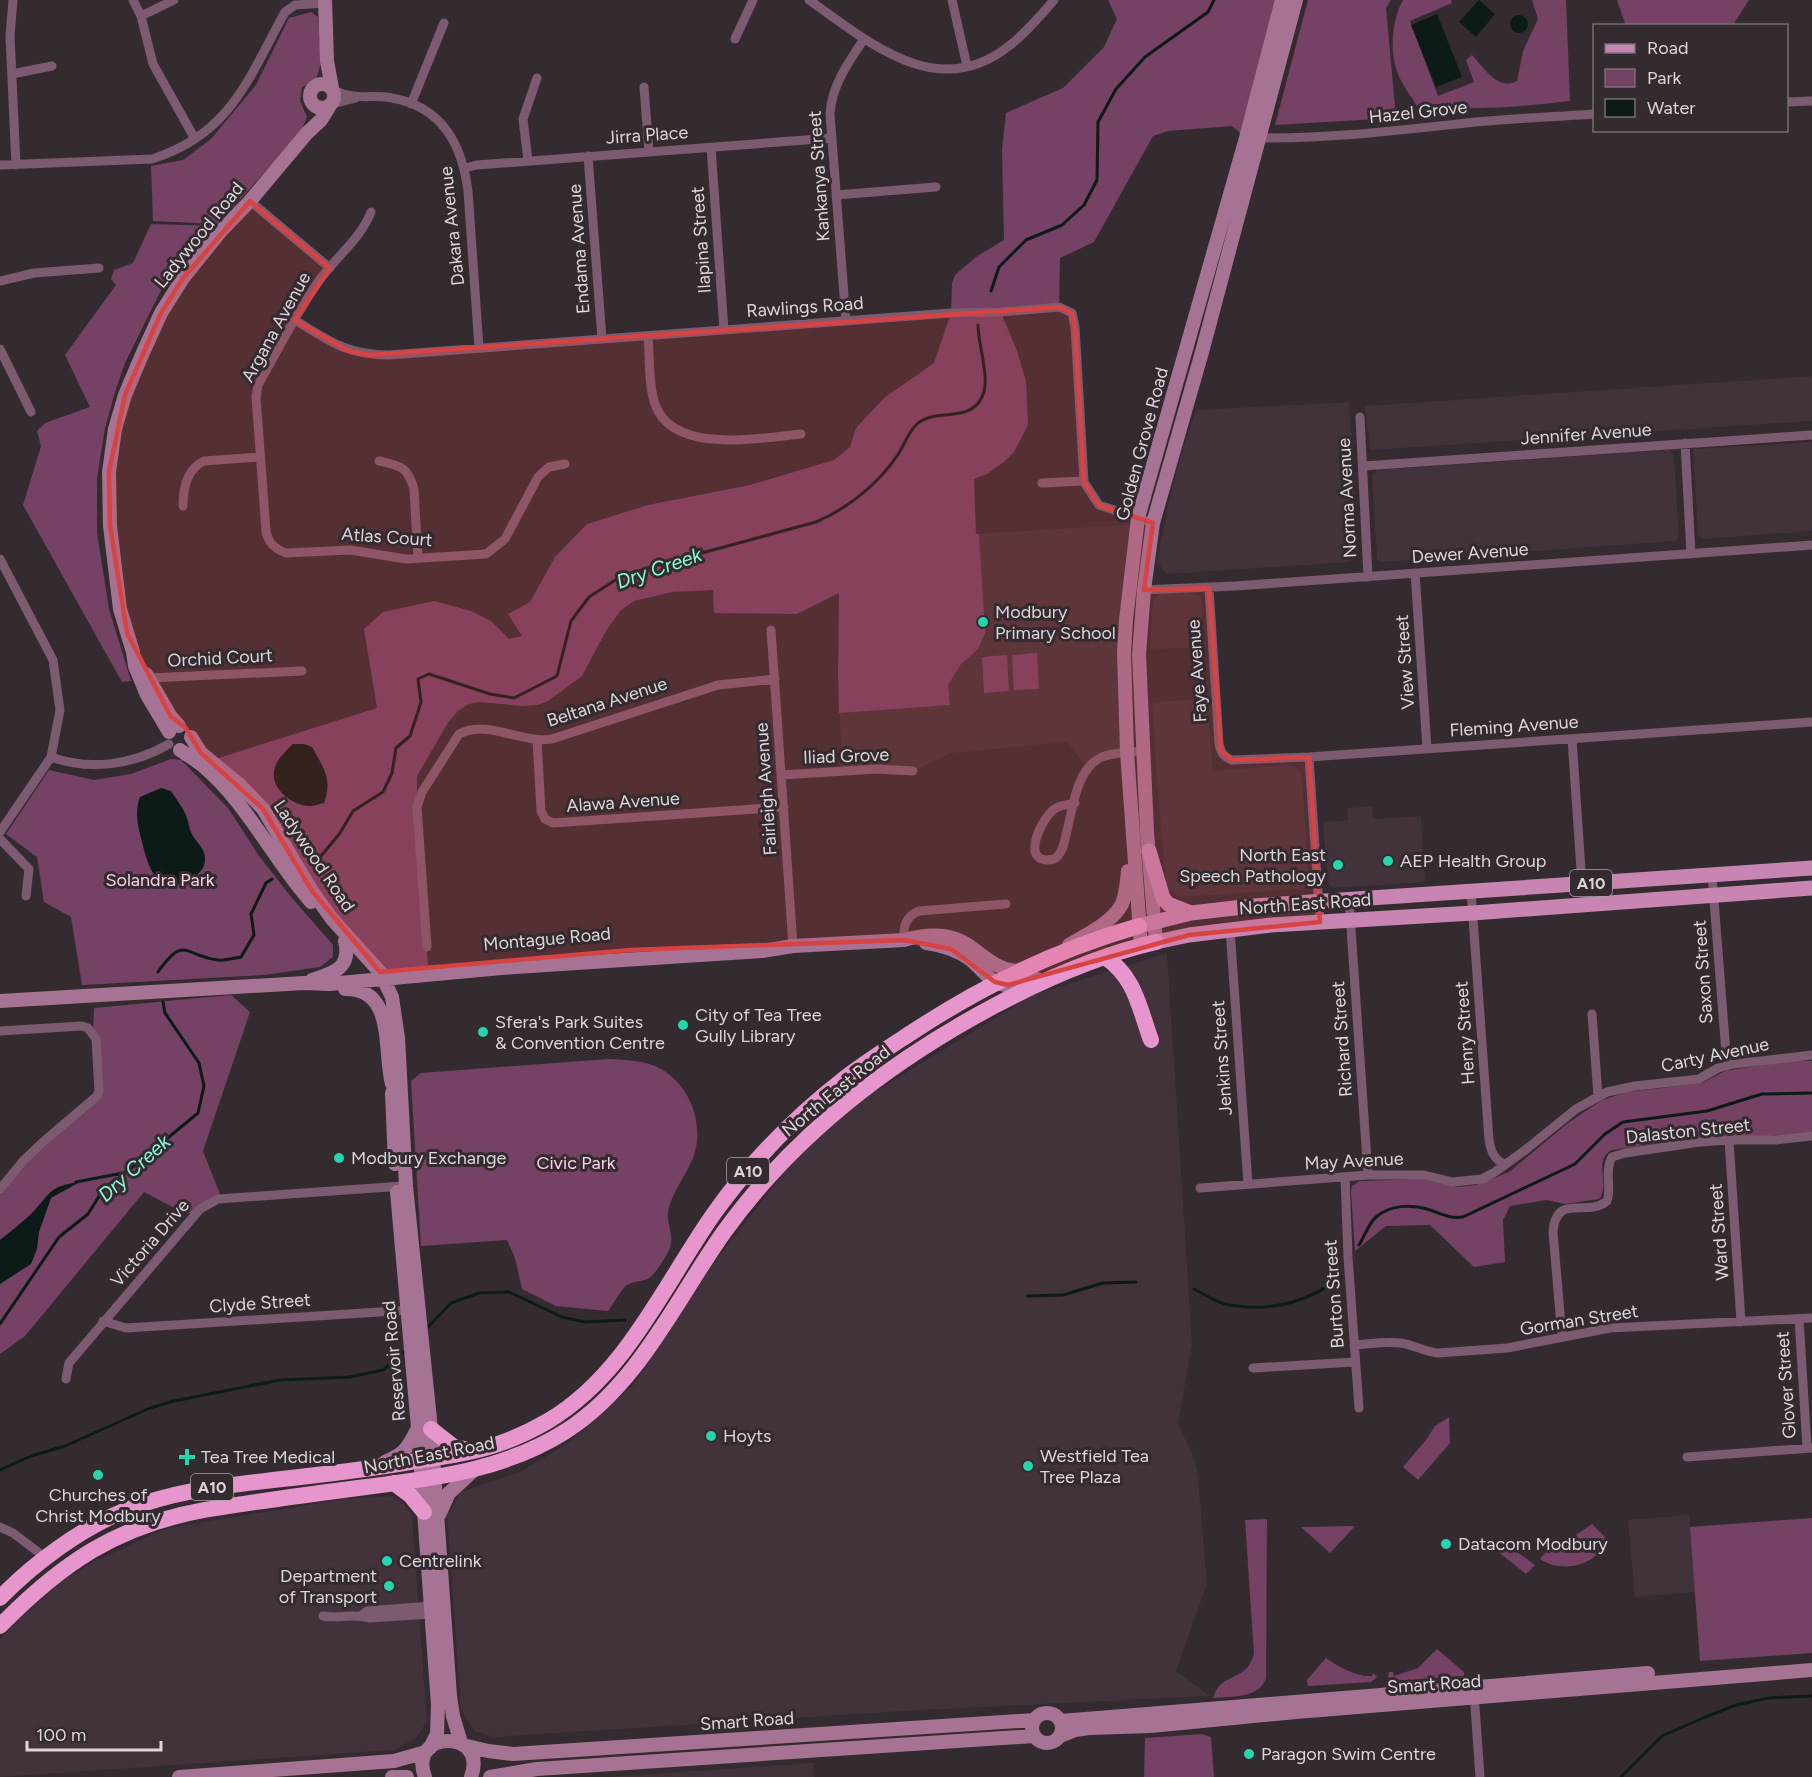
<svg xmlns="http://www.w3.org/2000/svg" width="1812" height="1777" viewBox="0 0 1812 1777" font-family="Figtree,sans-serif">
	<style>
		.built { fill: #41323b }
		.green { fill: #754165 }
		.water { fill: #0c1b17 }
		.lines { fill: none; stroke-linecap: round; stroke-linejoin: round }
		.stream { stroke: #0c1b17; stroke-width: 3 }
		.street { stroke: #7c5b70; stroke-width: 9 }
		.secondary { stroke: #a77395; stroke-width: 14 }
		.primary { stroke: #c885b2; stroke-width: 15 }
		.highway { stroke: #e696cc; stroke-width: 16 }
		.marked { fill: #d74243; fill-opacity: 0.2; stroke: #d74243; stroke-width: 4.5; stroke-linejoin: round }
		.poi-dot { fill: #27d5ad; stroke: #342b31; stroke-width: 2 }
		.labels { text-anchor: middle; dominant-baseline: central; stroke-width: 6; stroke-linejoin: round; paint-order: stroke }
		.shield { fill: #342b31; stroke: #aaa3a7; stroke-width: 1.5 }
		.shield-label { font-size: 16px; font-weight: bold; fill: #dcd6da }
		.street-label { font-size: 18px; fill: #dcd6da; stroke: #342b31 }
		.poi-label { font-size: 18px; fill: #dcd6da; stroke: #342b31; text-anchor: start }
		.park-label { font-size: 18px; fill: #fad0eb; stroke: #342b31 }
		.water-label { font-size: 20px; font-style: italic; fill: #87fbd9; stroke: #342b31 }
	</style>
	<rect width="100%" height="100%" fill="#342b31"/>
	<path class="built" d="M1812 376V421L1370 450 1365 406Z
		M1349 402 1358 557 1350 562 1166 574 1157 561 1168 506 1180 458 1196 410Z
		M1812 442V531L1703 539 1698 535 1693 449Z
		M1669 450 1674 455 1679 537 1675 541 1381 562 1377 559 1372 475 1377 470Z
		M1138 524 1130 589 1127 752 1113 754 1087 769 1068 742 951 753 913 771H842L838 673 976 534Z
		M1190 592 1199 596 1201 599 1203 647 1150 649 1153 600 1160 594Z
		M1207 699 1213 771 1287 765 1295 767 1300 771 1302 777 1309 878 1306 887 1301 889 1179 897 1166 886 1156 768 1152 702Z
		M1372 806 1373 819 1421 816 1425 882 1333 888 1328 883 1323 822 1348 820 1347 808Z
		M1167 953 1192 1343 1178 1424 1195 1460 1198 1477 1207 1584 1176 1671 1210 1696 918 1710 494 1737 474 1731 461 1710 447 1515 461 1492 520 1472 570 1442 633 1385 706 1273 799 1153 864 1098 1033 995Z
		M394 1496 404 1504 412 1515 427 1722 415 1739 394 1750 0 1777V1639L17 1621 62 1581 95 1561 167 1528 344 1499Z
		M1689 1515 1695 1592 1635 1597 1628 1520Z
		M813 1763 814 1777H608Z"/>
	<path class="green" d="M1108 0H1282L1246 138 1232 126 1168 131 1153 136 1094 242 1060 258 1059 307 1001 313 1017 351 1026 381 1028 425 1014 452 1004 462 987 474 974 479 976 534H979L985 633 978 649 961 664 948 685 950 705 839 713 838 673 839 593 797 614 714 613 713 590 672 592 634 601 621 610 606 631 582 676 548 701 538 705 522 706 480 702 469 704 458 711 449 721 417 776V807L428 966 380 972 332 919 278 831 209 761 377 708 364 629 383 612 434 601 471 611 491 621 509 639 522 636 508 614 530 602 555 557 587 524 648 505 750 485 834 460 850 447 856 428 884 398 934 363 951 313 952 283 955 275 976 257 1004 240 1002 149 1006 113 1063 88 1104 47 1117 19Z
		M1308 0H1391L1386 8 1396 118 1275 125Z
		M1403 0H1451L1452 3 1410 21 1438 96 1474 82 1466 60 1472 55C1484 68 1498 91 1517 81L1523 51 1538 19 1532 0H1566L1570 101C1519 107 1468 111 1417 106 1411 96 1402 85 1398 74 1389 53 1392 19 1403 0Z
		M1617 0H1749L1733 25 1626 26Z
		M311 12 318 17 321 63 316 80 302 87 300 101 307 117 300 133 218 224 153 221 151 166 183 160 211 139 256 85 289 18Z
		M151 224 216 226 169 274 125 363 115 392 105 428 97 478V533L109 609 131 681 122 682 23 505 41 446 37 431 45 423 90 407 65 355 116 285 111 279 114 270 133 263Z
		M1037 653 1039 689 1014 690 1012 655Z
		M1007 655 1009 691 984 693 982 657Z
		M171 759 181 760 228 808 259 856 292 898 333 945V957L320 967 264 975 82 985 71 917 44 902 37 857 6 834 49 770 94 780 131 774Z
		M231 995 250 1012 203 1151 222 1199 196 1214 184 1213 144 1192 25 1336 0 1354V1189L97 1096 93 1033 94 1008Z
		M608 1059C626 1060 645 1060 661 1069 691 1086 705 1126 693 1158 686 1175 674 1190 669 1207 664 1223 677 1236 668 1252 664 1260 656 1273 649 1278 643 1282 633 1281 627 1285 621 1289 613 1305 608 1311L556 1306 522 1289 515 1258 507 1240 421 1246 411 1081 421 1073Z
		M1794 1060 1812 1061V1132L1769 1136 1700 1137 1612 1150C1592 1160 1611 1185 1599 1199L1565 1204 1546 1200 1510 1206 1503 1220 1505 1262 1474 1267 1430 1225 1386 1226 1355 1251 1351 1191 1352 1186 1360 1181 1421 1179 1458 1187 1476 1185 1509 1172 1568 1123 1602 1100 1627 1092 1702 1083 1725 1071Z
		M1449 1417 1450 1443 1418 1480 1403 1467 1426 1440 1435 1426Z
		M1812 1518V1653L1700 1661 1690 1527Z
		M1267 1519 1266 1678C1259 1699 1232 1696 1213 1698 1220 1676 1234 1681 1247 1668 1250 1665 1252 1659 1254 1654L1245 1520Z
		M1592 1524 1607 1539C1598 1566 1562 1574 1540 1559L1550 1547 1556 1548 1561 1545Z
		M1355 1526 1330 1553 1301 1527Z
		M1499 1539 1535 1565 1526 1574 1492 1547Z
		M1437 1649 1464 1672V1676L1393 1681 1388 1679 1389 1672H1393L1394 1676 1418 1668Z
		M1326 1658C1339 1667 1356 1677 1372 1676L1373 1673 1377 1677 1371 1682 1308 1686 1307 1680Z
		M1202 1734 1211 1737 1214 1777H1144L1145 1738Z"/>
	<path class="water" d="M1479 0 1495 14 1476 37 1459 22Z
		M1437 14 1462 77 1436 87 1411 25Z
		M1510 24a9 9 0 1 1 18 0a9 9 0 1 1-18 0Z
		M293 744H304L312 747C323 767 333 779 324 803 319 804 314 806 309 806 291 805 268 787 275 767 278 758 286 751 293 744Z
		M161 788 171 791C176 799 184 809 187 818 189 823 189 828 191 832 195 842 206 848 205 860 205 868 199 874 192 878 158 898 149 870 142 842 138 826 134 813 140 797Z
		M80 1182 51 1198 39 1232 37 1249 31 1264 0 1284V1240C10 1232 20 1224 30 1215 51 1194 47 1186 80 1182Z"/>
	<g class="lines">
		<path class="stream" d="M991 291 999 267 1026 240 1062 225 1084 205 1097 180 1098 122 1116 89 1145 57 1208 12 1214 0
			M321 856 340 833 353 811 383 792 392 773 396 748 410 736 421 702 418 679 429 674 490 694 514 698 557 676 571 621 589 597 620 577 654 566 816 522C847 509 878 484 897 456 904 446 908 432 917 424 936 407 969 424 982 397 991 379 978 346 978 325
			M158 972C185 934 184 956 218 960 225 961 234 958 241 957L254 935 251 914 266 883 272 879
			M76 1182 123 1173
			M1359 1245C1364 1237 1369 1223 1376 1217 1390 1205 1411 1204 1427 1209 1440 1213 1448 1219 1463 1217L1575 1164 1605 1134 1623 1122 1707 1111 1762 1094 1812 1093
			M1194 1289C1207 1296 1221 1305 1237 1306 1274 1311 1312 1301 1341 1276
			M1028 1296 1063 1295 1103 1283 1136 1282
			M0 1324 59 1237 88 1214 101 1193 198 1113 204 1086 199 1063 165 1013 163 1002
			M427 1328 451 1303 479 1293 509 1292 562 1317 585 1322 625 1320
			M0 1470 31 1456 65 1446 150 1408 174 1401 280 1380 350 1377 383 1370 404 1352
			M1621 1777 1662 1736 1703 1718 1736 1705 1768 1698 1812 1696"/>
		<path class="street" d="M13 0 10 36 16 165
			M133 0 141 16 153 64 195 139
			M809 0C869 42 937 103 1009 46 1026 33 1040 16 1054 0
			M952 0 967 66
			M141 16 174 0
			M735 39 753 0
			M12 74 52 66
			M644 87 649 152
			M333 90C358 101 368 94 392 98 443 107 462 145 468 191L479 348
			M1786 102 1812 101
			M332 104 356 98
			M411 104 444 23
			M1256 138C1330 139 1402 130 1475 122 1515 118 1555 117 1594 114
			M711 147 724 330
			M588 156 602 339
			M528 161 523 119 537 78
			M0 165 152 159C231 134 248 79 285 12L295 5 325 3
			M465 168 477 165 832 138
			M836 195 936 187
			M250 201 330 268
			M371 212C361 238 338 255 321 278 297 311 278 350 258 385L256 397 266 531C268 543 275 549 286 553L350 550 406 559 486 554 505 539 538 477 549 467 565 464
			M0 281 34 273 99 268
			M295 320C329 341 347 355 389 355L951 313 1000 312 1059 307 1072 313 1075 327 1084 482 1099 505 1153 523
			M846 321 830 114C832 85 848 63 864 39
			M648 336C650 357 648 384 655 404 672 455 760 438 801 434
			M0 349 31 412
			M1360 417 1368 577
			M1685 443 1691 554
			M379 461C401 466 407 466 414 489L418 559
			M1363 466 1812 435
			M1042 483 1084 481
			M183 506C183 489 187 469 204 461L260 457
			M0 559 53 660 60 710 51 757 0 832
			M1415 573 1427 748
			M1209 588 1219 744C1221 753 1224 757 1232 760L1309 757 1812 722
			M1141 590 1235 586 1812 545
			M771 630 793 946
			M146 680 149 678 302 671
			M1572 739 1582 884
			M537 740 541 811 545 819 553 823 784 807
			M51 757C90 771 133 765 169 744
			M1309 757 1320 922
			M782 775 877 769 913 771
			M1075 803C1069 804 1061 805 1056 808 1041 817 1018 867 1054 859 1062 854 1064 844 1066 835 1073 810 1075 769 1102 757 1115 752 1130 752 1144 751
			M0 839 29 869 26 896
			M1712 875 1727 1066
			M1471 891 1489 1140C1491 1152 1494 1159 1505 1165
			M1349 900 1368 1175
			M1230 929 1248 1184
			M904 940C903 926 906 916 919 911L1006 904
			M427 947 417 807 422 792 459 734C487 719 522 744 552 739L718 685 775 679
			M1592 1014 1598 1096
			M0 1031 82 1026 88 1028 96 1039 99 1091 97 1096 43 1142 23 1161 0 1189
			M1729 1140 1741 1322
			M1345 1177 1348 1257 1359 1408
			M1200 1188 1368 1175H1424L1453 1182 1482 1179 1495 1172 1524 1151 1576 1109 1607 1092 1635 1086 1699 1079 1718 1068 1734 1064 1812 1055
			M1799 1319 1807 1448
			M103 1321 126 1328 411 1310
			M1562 1337 1553 1232C1556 1192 1587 1218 1607 1201 1612 1187 1604 1171 1612 1157L1625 1153 1700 1142 1729 1140H1776L1812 1136
			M1354 1345C1370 1344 1386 1341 1401 1343 1414 1345 1425 1352 1438 1353L1507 1348 1610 1328 1812 1318
			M1253 1368 1355 1362
			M66 1379 69 1363 200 1209 218 1199 403 1186
			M1687 1457 1812 1448
			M0 1527 13 1533 46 1558
			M362 1615 367 1611 431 1606
			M323 1616C338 1619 354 1613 369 1618L432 1614
			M1474 1693 1480 1777"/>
		<path class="secondary" d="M325 0 327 61 332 88
			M310 96a12 12 0 1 1 24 0a12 12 0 1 1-24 0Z
			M146 674 171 717 179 726
			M169 732 147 695 135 666 133 652 120 609 110 526 109 472 115 429 125 395 141 357 161 313 183 278 220 232 250 201 307 133 321 120 329 107
			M191 737 201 753 241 786 263 809 312 891 332 919 380 972 392 997 398 1038 406 1186 431 1429 450 1696 453 1716 461 1743
			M180 750C187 755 196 760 203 766 247 803 273 859 311 902
			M1156 942 1147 832 1139 654 1144 590 1153 523 1202 352 1296 0
			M926 943C942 945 958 950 971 960 982 969 989 982 1005 985 1016 986 1027 981 1037 979
			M1069 945C1087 934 1112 923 1122 904 1126 894 1127 882 1128 871
			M1141 946 1127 752 1124 652 1126 620 1138 518 1246 138 1282 0
			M312 980C333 973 352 968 345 941
			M345 989C396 988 383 1051 392 1084
			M0 1001 304 983 329 984 501 968 762 951 793 946 904 940C926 934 952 932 972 948 987 959 997 969 1017 971
			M392 1093 395 1164
			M397 1192 418 1428 438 1705 437 1734 430 1748
			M385 1462C406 1453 408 1447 418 1428
			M439 1515 449 1493 474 1470
			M1032 1728a15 15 0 1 1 30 0a15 15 0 1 1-30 0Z
			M1061 1721 1648 1673
			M1060 1736 1075 1730 1089 1728 1151 1726 1296 1712 1812 1670
			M463 1745 488 1751 513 1754 1034 1720
			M179 1777 394 1761 426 1752
			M392 1777H407
			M425 1777C407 1729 489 1729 471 1777
			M490 1777 537 1769 1034 1736"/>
		<path class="primary" d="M1149 851 1163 898 1168 904 1191 913
			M1139 926 1191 913 1252 906 1812 868
			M1156 942 1189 935 1271 925 1473 913 1812 888"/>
		<path class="highway" d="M1105 957C1135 977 1139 1007 1151 1040
			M431 1429 454 1447 470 1450
			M394 1483 410 1495 424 1512
			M0 1598C33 1564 80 1529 124 1511 171 1491 222 1486 273 1480 319 1475 364 1470 410 1462 464 1454 500 1449 548 1421 627 1374 664 1284 715 1212 751 1162 796 1116 845 1078 867 1061 891 1046 914 1031 984 985 1058 949 1139 926
			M0 1626C62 1563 116 1526 204 1510 258 1501 312 1494 366 1487 435 1478 505 1470 566 1431 639 1384 675 1301 724 1232 794 1135 889 1062 994 1006 1045 979 1099 955 1156 942"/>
	</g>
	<path class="marked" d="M250 201 330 268 295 320 349 351 369 355 1059 307 1072 313 1075 327 1084 482 1099 505 1153 523 1144 590 1209 588 1221 751 1232 760 1309 757 1320 922 1189 935 1008 985 995 982 951 949 904 940 630 950 380 972 312 891 263 809 201 753 185 727 171 717 127 633 110 526 109 472 125 395 161 313 183 278Z"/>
	<g class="poi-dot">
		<circle cx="983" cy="622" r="6"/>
		<circle cx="1388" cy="861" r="6"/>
		<circle cx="1338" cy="865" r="6"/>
		<circle cx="683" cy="1025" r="6"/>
		<circle cx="483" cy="1032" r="6"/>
		<circle cx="339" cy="1158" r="6"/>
		<circle cx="711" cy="1436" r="6"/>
		<path d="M184 1448h6v6h6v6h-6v6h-6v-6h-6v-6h6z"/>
		<circle cx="1028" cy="1466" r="6"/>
		<circle cx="98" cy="1475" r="6"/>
		<circle cx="1446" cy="1544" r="6"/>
		<circle cx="387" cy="1561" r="6"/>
		<circle cx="389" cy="1586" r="6"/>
		<circle cx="1249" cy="1754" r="6"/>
	</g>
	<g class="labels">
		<g class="shield">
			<rect x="1570" y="870" width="42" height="26" rx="4.5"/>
			<rect x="727" y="1158" width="42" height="26" rx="4.5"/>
			<rect x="191" y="1474" width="42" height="26" rx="4.5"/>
		</g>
		<g class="shield-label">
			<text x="1591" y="883">A10</text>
			<text x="748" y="1171">A10</text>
			<text x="212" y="1487">A10</text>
		</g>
		<g class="street-label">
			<text transform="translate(1418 112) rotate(-6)">Hazel Grove</text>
			<text transform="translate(647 135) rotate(-4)">Jirra Place</text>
			<text transform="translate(819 176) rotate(-94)">Kankanya Street</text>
			<text transform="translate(452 226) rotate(-96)">Dakara Avenue</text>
			<text transform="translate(199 235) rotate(-51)">Ladywood Road</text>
			<text transform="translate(701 240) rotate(-94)">Ilapina Street</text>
			<text transform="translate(579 249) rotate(-94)">Endama Avenue</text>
			<text transform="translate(805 307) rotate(-4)">Rawlings Road</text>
			<text transform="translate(276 327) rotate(-61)">Argana Avenue</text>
			<text transform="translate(1586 434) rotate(-4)">Jennifer Avenue</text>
			<text transform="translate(1142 444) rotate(-75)">Golden Grove Road</text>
			<text transform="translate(1347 498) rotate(-93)">Norma Avenue</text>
			<text transform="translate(387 537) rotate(4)">Atlas Court</text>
			<text transform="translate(1470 553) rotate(-4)">Dewer Avenue</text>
			<text transform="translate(220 658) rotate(-3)">Orchid Court</text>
			<text transform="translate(1405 662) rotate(-94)">View Street</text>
			<text transform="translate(1197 671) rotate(-94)">Faye Avenue</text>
			<text transform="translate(607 702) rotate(-18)">Beltana Avenue</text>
			<text transform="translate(1514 726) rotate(-4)">Fleming Avenue</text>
			<text transform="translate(846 756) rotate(-2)">Iliad Grove</text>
			<text transform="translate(766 789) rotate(-94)">Fairleigh Avenue</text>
			<text transform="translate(623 802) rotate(-4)">Alawa Avenue</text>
			<text transform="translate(314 856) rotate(56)">Ladywood Road</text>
			<text transform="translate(1305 904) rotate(-4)">North East Road</text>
			<text transform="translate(547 939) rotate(-5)">Montague Road</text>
			<text transform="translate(1703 972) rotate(-94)">Saxon Street</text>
			<text transform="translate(1465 1033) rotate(-94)">Henry Street</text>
			<text transform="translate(1342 1039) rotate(-94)">Richard Street</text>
			<text transform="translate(1715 1055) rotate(-12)">Carty Avenue</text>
			<text transform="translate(1222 1058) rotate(-94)">Jenkins Street</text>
			<text transform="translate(836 1091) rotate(-39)">North East Road</text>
			<text transform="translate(1688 1131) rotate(-6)">Dalaston Street</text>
			<text transform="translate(1354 1161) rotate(-3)">May Avenue</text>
			<text transform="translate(1719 1232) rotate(-94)">Ward Street</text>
			<text transform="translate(150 1243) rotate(-49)">Victoria Drive</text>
			<text transform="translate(1334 1294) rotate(-94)">Burton Street</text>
			<text transform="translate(260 1303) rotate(-4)">Clyde Street</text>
			<text transform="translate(1579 1320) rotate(-9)">Gorman Street</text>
			<text transform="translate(394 1361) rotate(-95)">Reservoir Road</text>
			<text transform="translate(1786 1385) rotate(-94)">Glover Street</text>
			<text transform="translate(429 1455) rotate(-11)">North East Road</text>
			<text transform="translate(1434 1684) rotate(-4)">Smart Road</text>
			<text transform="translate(747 1721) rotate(-4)">Smart Road</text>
		</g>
		<g class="poi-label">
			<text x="995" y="612">Modbury<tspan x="995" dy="21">Primary School</tspan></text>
			<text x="1326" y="855" text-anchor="end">North East<tspan x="1326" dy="21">Speech Pathology</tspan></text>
			<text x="1400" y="861">AEP Health Group</text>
			<text x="695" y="1015">City of Tea Tree<tspan x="695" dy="21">Gully Library</tspan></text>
			<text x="495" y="1022">Sfera's Park Suites<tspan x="495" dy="21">&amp; Convention Centre</tspan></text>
			<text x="351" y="1158">Modbury Exchange</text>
			<text x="723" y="1436">Hoyts</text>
			<text x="1040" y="1456">Westfield Tea<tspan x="1040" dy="21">Tree Plaza</tspan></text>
			<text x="201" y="1457">Tea Tree Medical</text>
			<text x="98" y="1495" text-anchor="middle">Churches of<tspan x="98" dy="21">Christ Modbury</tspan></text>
			<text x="1458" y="1544">Datacom Modbury</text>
			<text x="399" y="1561">Centrelink</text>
			<text x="377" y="1576" text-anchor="end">Department<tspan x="377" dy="21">of Transport</tspan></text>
			<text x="1261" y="1754">Paragon Swim Centre</text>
		</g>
		<g class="park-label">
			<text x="160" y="880">Solandra Park</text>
			<text x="576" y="1163">Civic Park</text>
		</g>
		<g class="water-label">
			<text transform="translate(659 568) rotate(-19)">Dry Creek</text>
			<text transform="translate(134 1168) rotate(-42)">Dry Creek</text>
		</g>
	</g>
	<rect x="1593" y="24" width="195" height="108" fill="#342b31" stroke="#776f75" stroke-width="1.5"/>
	<rect x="1605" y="44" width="30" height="9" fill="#c885b2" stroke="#776f75" stroke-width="1.5"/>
	<text x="1647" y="54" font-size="18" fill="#dcd6da">Road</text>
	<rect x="1605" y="69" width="30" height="18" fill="#754165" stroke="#776f75" stroke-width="1.5"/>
	<text x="1647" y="84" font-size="18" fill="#dcd6da">Park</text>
	<rect x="1605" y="99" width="30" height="18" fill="#0c1b17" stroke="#776f75" stroke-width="1.5"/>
	<text x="1647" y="114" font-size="18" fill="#dcd6da">Water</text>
	<path d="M27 1741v9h134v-9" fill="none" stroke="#dcd6da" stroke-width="3"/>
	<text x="36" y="1741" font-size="18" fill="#dcd6da" stroke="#342b31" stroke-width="4.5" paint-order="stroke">100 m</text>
</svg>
